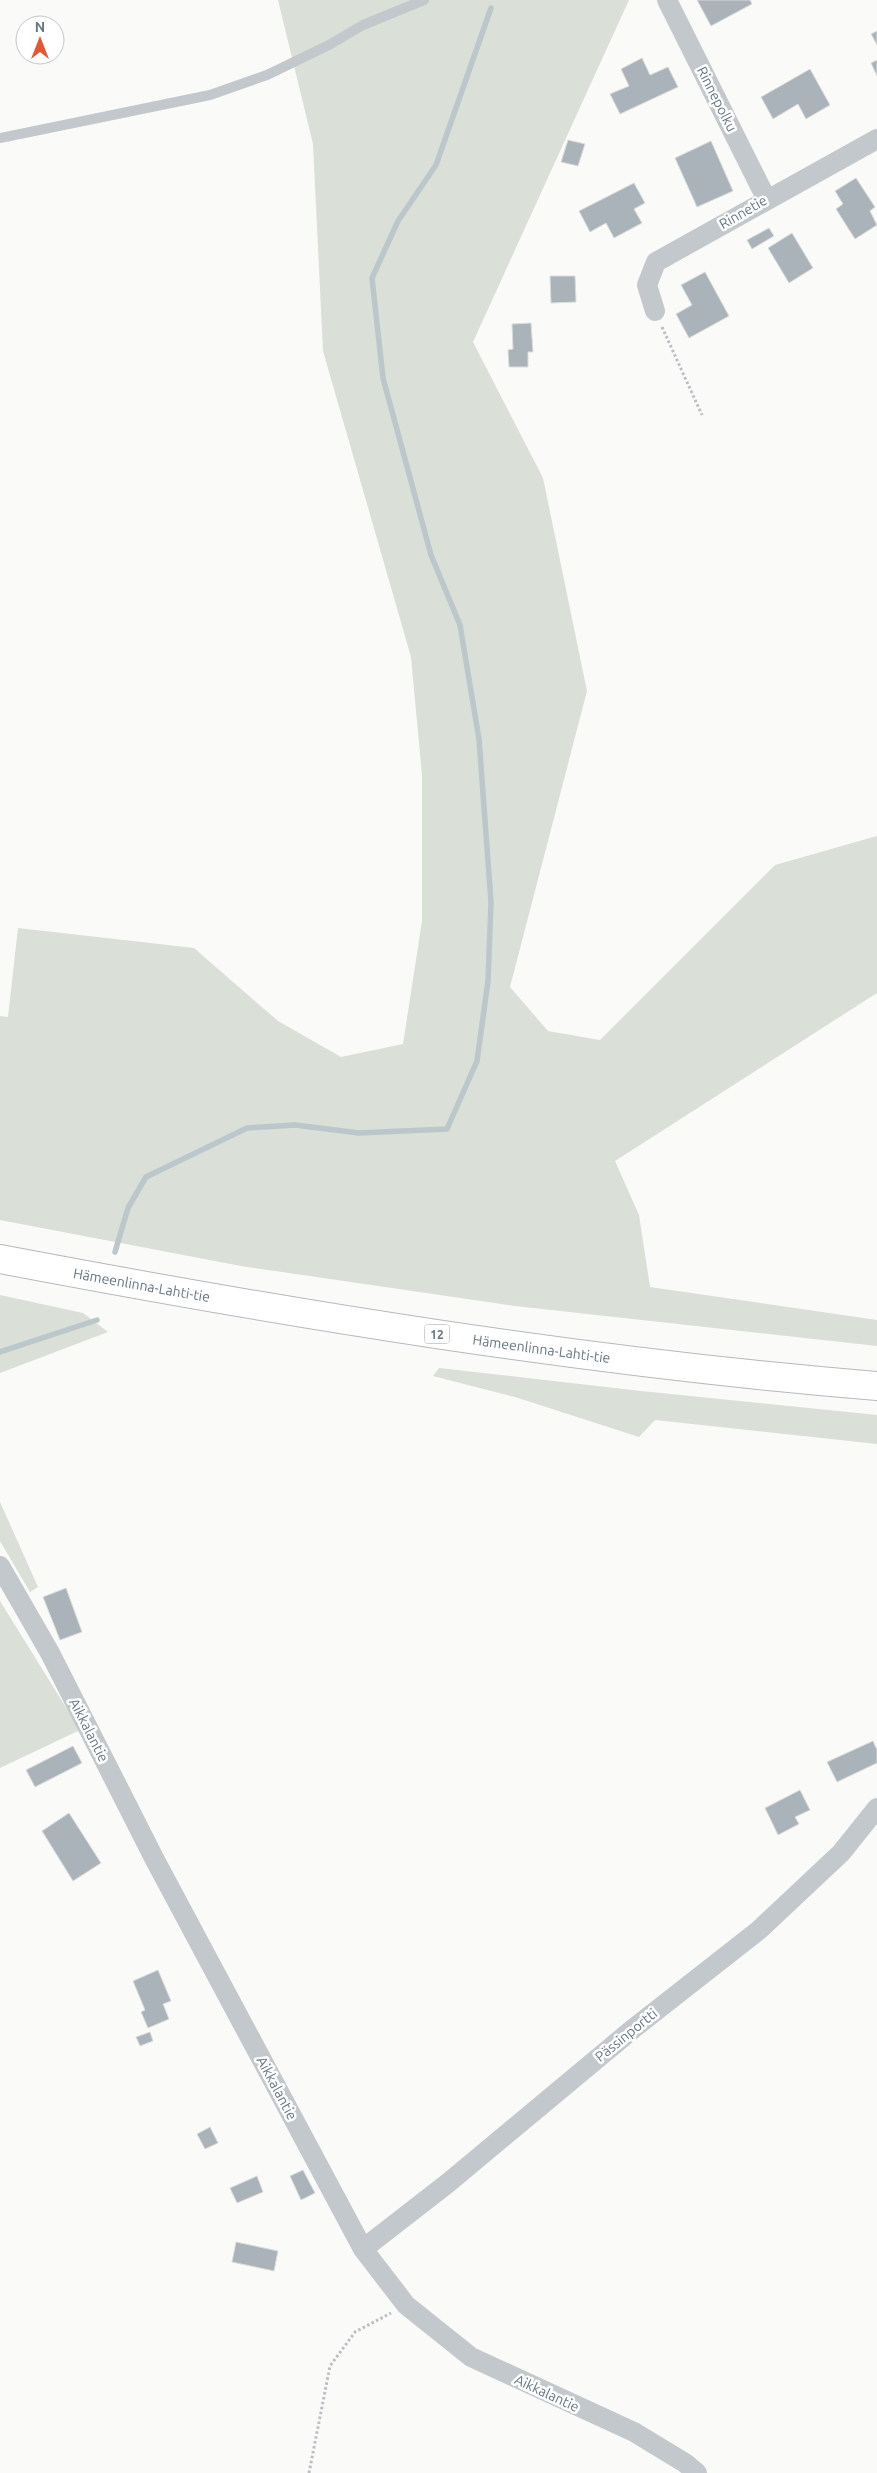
<svg xmlns="http://www.w3.org/2000/svg" width="877" height="2473" viewBox="0 0 877 2473" font-family="Ubuntu,sans-serif">
	<style>
		.green { fill: #dadfd7 }
		.lines { fill: none; stroke-linecap: round; stroke-linejoin: round }
		.stream { stroke: #bbc7cb; stroke-width: 5.5 }
		.building { fill: #aab3b9; stroke: #dcdcda }
		.highway-casing { stroke: #b4b9bd; stroke-width: 30 }
		.path { stroke: #bbbfc2; stroke-width: 3; stroke-dasharray: 2.5 2.5; stroke-linecap: butt }
		.lane { stroke: #c3c8cc; stroke-width: 10 }
		.street { stroke: #c3c8cc; stroke-width: 20 }
		.highway { stroke: #fff; stroke-width: 28 }
		.labels { text-anchor: middle; dominant-baseline: central; stroke-width: 5; stroke-linejoin: round; paint-order: stroke }
		.shield { fill: #fff; stroke: #939fa8; stroke-width: 1 }
		.shield-label { font-size: 12px; font-weight: bold; fill: #657683 }
		.street-label { font-size: 14px; fill: #657683; stroke: #fff }
	</style>
	<rect width="100%" height="100%" fill="#fafaf8"/>
	<path class="green" d="M278 0H629L473 342 543 478 587 691 510 987 548 1031 600 1040 775 865 877 836V993L615 1161 639 1215 650 1287 877 1320V1346L515 1306 241 1266 0 1220V1016L8 1017 18 928 194 948 278 1021 341 1057 403 1044 422 921V775L411 657 323 351 313 144Z
		M0 1295 83 1313 108 1332 0 1373Z
		M439 1368 641 1391 877 1415V1444L655 1420 639 1437 515 1397 433 1376Z
		M0 1502 38 1587 30 1592 0 1541Z
		M0 1601 80 1730 0 1768Z"/>
	<g class="lines">
		<path class="stream" d="M115 1252 128 1208 146 1177 247 1128 295 1125 359 1133 447 1129 477 1061 488 981 491 902 479 739 460 625 431 555 383 378 372 278 398 221 436 165 491 8
			M0 1352 97 1320"/>
	</g>
	<path class="building" d="M697 0H750L752 4 711 26Z
		M877 31V45L871 34Z
		M642 58 650 75 668 67 678 87 620 114 610 94 629 86 621 69Z
		M877 60V76L871 63Z
		M810 69 830 105 806 119 798 104 773 119 761 97Z
		M568 140 585 144 578 166 561 162Z
		M711 141 733 191 697 207 675 158Z
		M856 178 875 207 870 211 877 225 855 239 836 209 843 204 835 191Z
		M634 183 645 203 634 209 642 223 614 238 606 223 590 232 579 211Z
		M769 228 774 236 752 249 747 240Z
		M792 233 813 268 789 283 768 248Z
		M705 272 729 316 689 338 676 314 692 305 681 285Z
		M550 276H575L576 302 551 303Z
		M531 323 533 352H528V367H509L508 350 513 349 512 324Z
		M66 1588 82 1632 60 1640 43 1597Z
		M873 1741 877 1750V1763L837 1782 827 1762Z
		M73 1746 82 1763 35 1787 26 1770Z
		M800 1790 810 1810 795 1817 799 1824 778 1835 765 1808Z
		M69 1813 101 1863 73 1881 42 1831Z
		M158 1970 171 2001 163 2004 169 2019 148 2028 141 2012 145 2010 133 1981Z
		M150 2032 153 2041 140 2046 136 2037Z
		M210 2127 218 2143 205 2149 197 2134Z
		M303 2170 315 2193 301 2200 290 2176Z
		M257 2176 263 2192 237 2203 230 2188Z
		M236 2242 278 2251 274 2271 232 2262Z"/>
	<g class="lines">
		<g class="highway-casing">
			<g id="highway">
				<path id="s1" d="M0 1259C290 1314 583 1362 877 1386"/>
			</g>
		</g>
		<path class="path" d="M662 327 702 415
			M309 2473 330 2366 355 2332 391 2313"/>
		<path class="lane" d="M0 138 210 95 267 75 329 45 363 25 424 0"/>
		<path class="street" d="M667 0 766 198
			M655 311 647 285 656 262 877 139
			M0 1566 50 1653 155 1860 363 2249 406 2305 471 2357 634 2432 685 2463 697 2473
			M363 2249 448 2183 634 2028 759 1930 841 1853 877 1808"/>
		<use href="#highway" class="highway"/>
	</g>
	<g class="labels">
		<rect class="shield" x="424.5" y="1324.5" width="25" height="19" rx="4"/>
		<g class="shield-label">
			<text x="437" y="1334">12</text>
		</g>
		<g class="street-label">
			<text transform="translate(717 99) rotate(63)">Rinnepolku</text>
			<text transform="translate(743 212) rotate(-30)">Rinnetie</text>
			<text stroke="none"><textPath href="#s1" startOffset="144">Hämeenlinna-Lahti-tie</textPath></text>
			<text stroke="none"><textPath href="#s1" startOffset="549">Hämeenlinna-Lahti-tie</textPath></text>
			<text transform="translate(89 1730) rotate(63)">Aikkalantie</text>
			<text transform="translate(626 2035) rotate(-39)">Pässinportti</text>
			<text transform="translate(277 2088) rotate(62)">Aikkalantie</text>
			<text transform="translate(547 2393) rotate(25)">Aikkalantie</text>
		</g>
	</g>
	<g transform="translate(40 40)"><circle r="24" fill="#ffffff" stroke="#c1c8cd"/>
	<path d="M0-4L9 19L0 12L-9 19Z" fill="#e4572e"/>
	<text y="-8" font-size="14" font-weight="bold" text-anchor="middle" fill="#657683">N</text>
	</g>
</svg>
